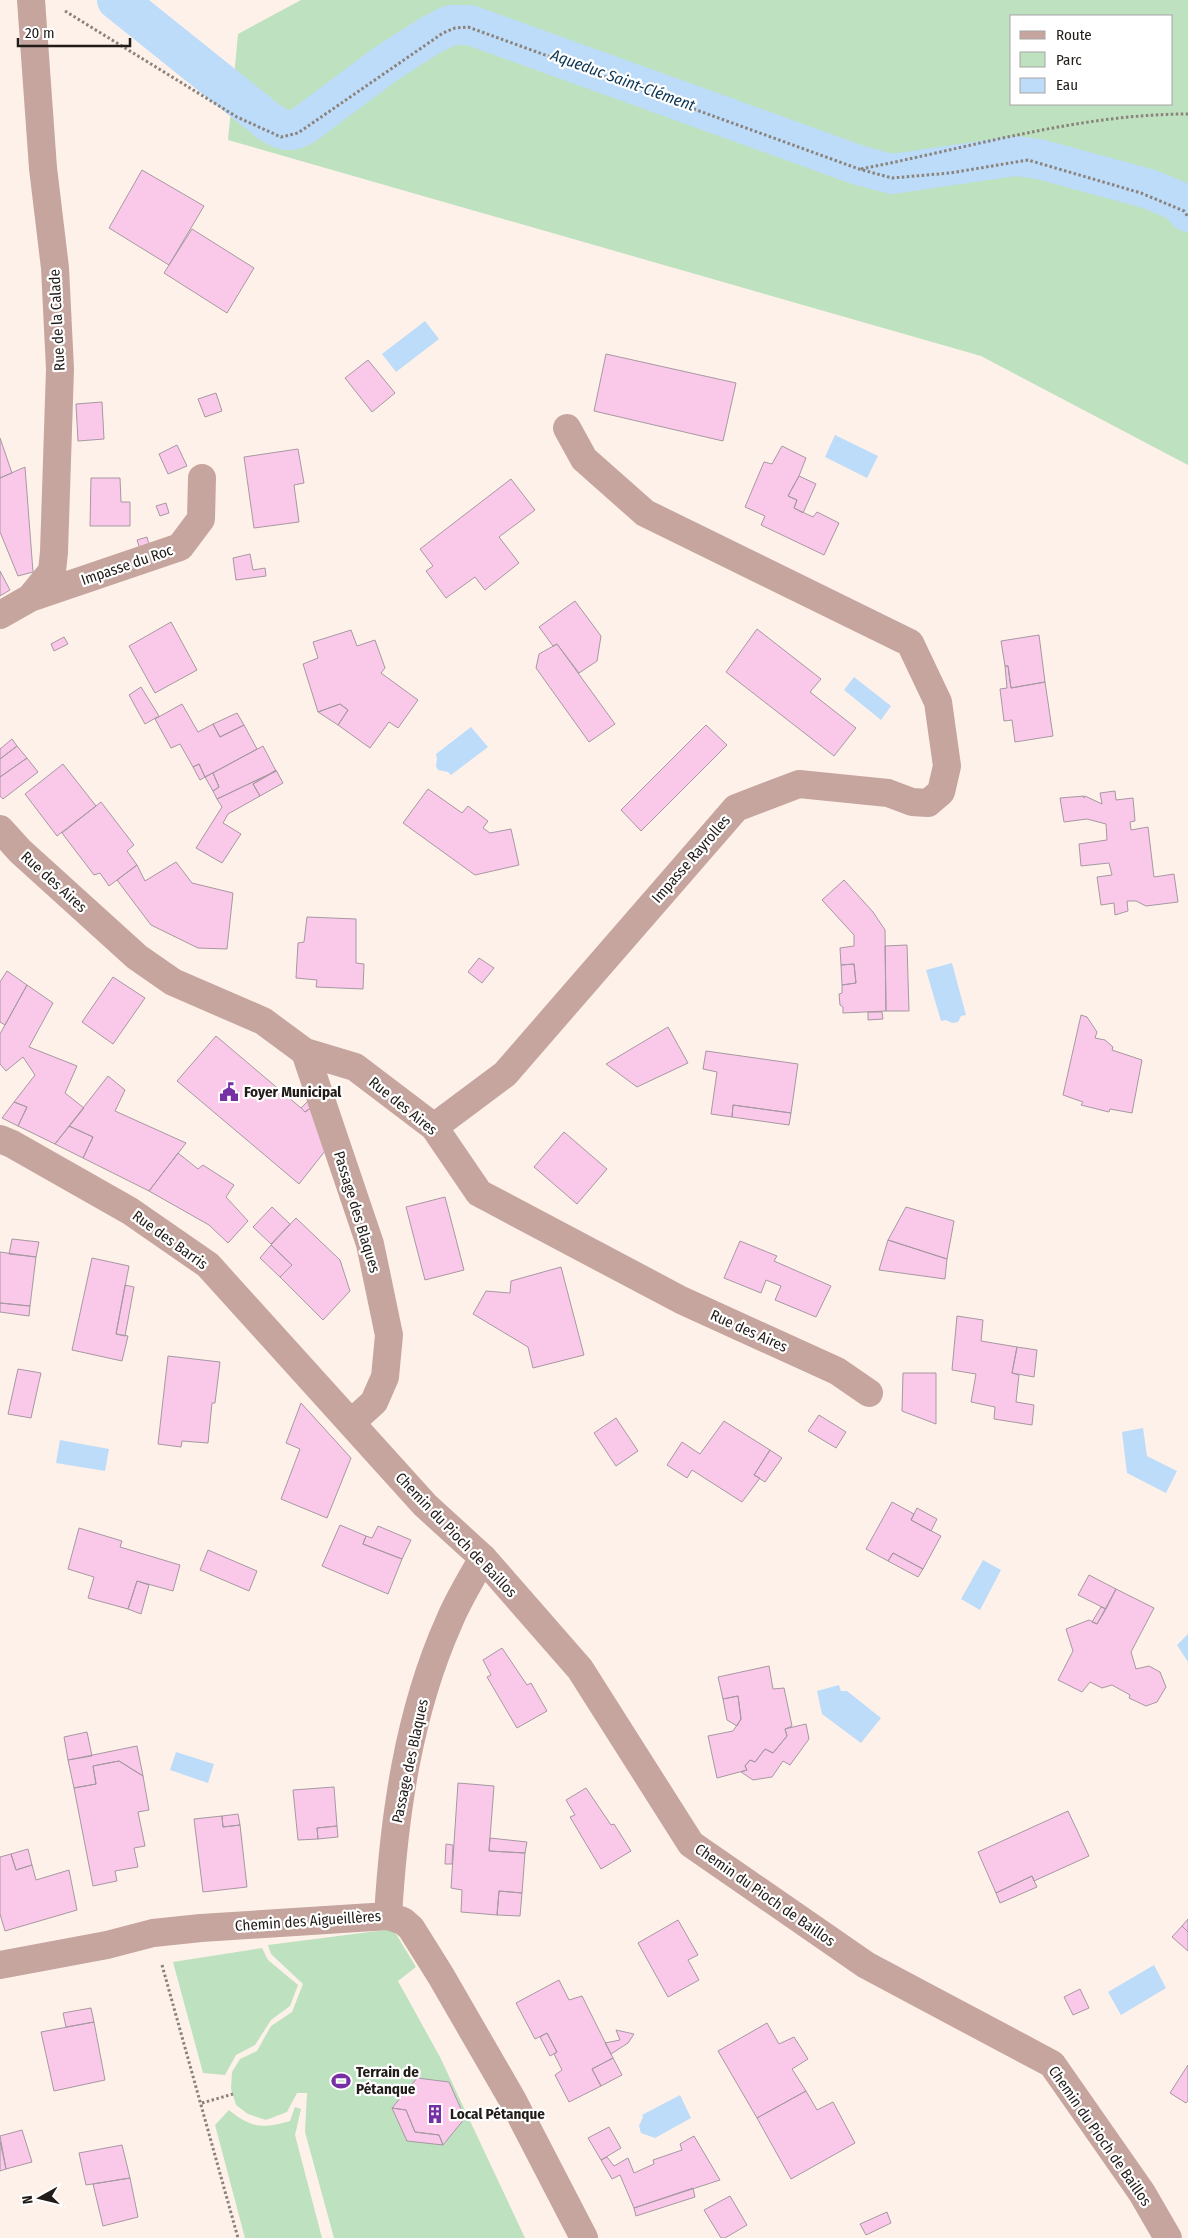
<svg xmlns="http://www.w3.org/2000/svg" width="1188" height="2238" viewBox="0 0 1188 2238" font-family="'Fira Sans Condensed',sans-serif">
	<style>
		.green { fill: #bee1c0; fill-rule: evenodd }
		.water { fill: #bcdcf9 }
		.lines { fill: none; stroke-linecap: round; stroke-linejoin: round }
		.canal { stroke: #bcdcf9; stroke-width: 40 }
		.building { fill: #fac9ea; stroke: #a798a2 }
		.path { stroke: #8b827c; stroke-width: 3; stroke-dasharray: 2.5 2.5; stroke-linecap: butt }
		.minor { stroke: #c6a59e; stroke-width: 28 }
		.labels { text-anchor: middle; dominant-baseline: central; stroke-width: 4.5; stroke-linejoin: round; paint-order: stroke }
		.street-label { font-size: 15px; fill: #221c19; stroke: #fff }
		.poi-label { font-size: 15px; font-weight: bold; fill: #221c19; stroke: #fff; text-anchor: start }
		.water-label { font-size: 16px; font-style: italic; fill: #0c3554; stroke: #fff }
	</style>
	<rect width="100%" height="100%" fill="#fef1e9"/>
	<path class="green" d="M301 0H1188V465L981 356 228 140 238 34ZM1012 16H1172V104H1012Z
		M393 1929 416 1967 398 1981 440 2057 525 2238H334L305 2132 307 2093H297L287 2112 266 2120 248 2114 236 2105 231 2089 232 2072 240 2059 257 2051 271 2026 292 2012 303 1984 271 1954 268 1945Z
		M262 1948 268 1960 298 1985 290 2006 271 2020 255 2045 236 2055 225 2075 203 2073 173 1962Z
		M295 2107 301 2109 295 2135 322 2238H245L215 2125 229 2110C251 2128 263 2129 290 2121Z"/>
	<path class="water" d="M425 321 439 339 396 372 382 354Z
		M835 435 878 456 867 478 825 457Z
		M854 677 891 706 881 720 844 690Z
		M471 727 488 747 451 775 448 772 438 770 436 766 437 759 436 754Z
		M952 963 966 1015 961 1016 958 1022 952 1023 946 1020 941 1021 926 970Z
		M1143 1428 1147 1456 1177 1471 1166 1493 1127 1473 1122 1432Z
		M60 1440 109 1449 105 1471 56 1463Z
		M983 1560 1001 1570 980 1610 961 1599Z
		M1188 1634V1662L1177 1645Z
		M839 1685 841 1691H847L881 1718 861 1743 822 1714 817 1691Z
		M176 1752 214 1764 208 1783 170 1770Z
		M1154 1965 1166 1988 1121 2015 1108 1992Z
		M680 2095 691 2118 655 2138 641 2133 639 2126 643 2117 642 2115Z"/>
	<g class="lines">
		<path class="canal" d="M117 0 268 121C281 130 290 134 304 125L387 63 431 35 451 25H470L858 165 892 174 1015 156 1039 159 1149 189 1178 201 1188 212"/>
	</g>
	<path class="building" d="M142 170 204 206 169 265 109 228Z
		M192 229 254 268 227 313 164 273Z
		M606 354 736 383 723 441 594 411Z
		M368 360 395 393 372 412 345 378Z
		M216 393 222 411 205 417 198 399Z
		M102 402 104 439 78 441 76 404Z
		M0 438 12 473 0 478Z
		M177 445 187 466 168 474 159 454Z
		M782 446 806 458 799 476 788 496 797 500 794 508 813 517 817 512 839 523 824 555 761 525 765 516 745 507 764 462 772 464Z
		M298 449 304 483 294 485 299 522 254 528 244 457Z
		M25 467 33 572 18 576 0 532V478Z
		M799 476 816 484 803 513 794 508 797 500 788 496Z
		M91 478H120L121 502H130V526H90Z
		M511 479 535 510 499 537 519 563 485 590 475 577 446 598 426 571 433 566 420 549Z
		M166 503 169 513 160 516 156 506Z
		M147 537 150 549 141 552 137 540Z
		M250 554 253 570 265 568 266 576 236 580 233 558Z
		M0 571 10 590 0 596Z
		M575 601 601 636 597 661 579 673 557 644 553 646 539 627Z
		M171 622 197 670 155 693 129 646Z
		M757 629 821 679 810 692 856 728 834 756 726 672Z
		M351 630 357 646 375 640 385 668 381 673 418 700 398 728 389 722 370 748 338 725 348 710 340 704 318 712 303 664 318 658 313 642Z
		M1039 635 1045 682 1011 688 1008 666H1005L1001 641Z
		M64 637 68 644 54 651 51 644Z
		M557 644 615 724 589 742 536 668 539 654Z
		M1005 666H1008L1011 688 1045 682 1053 736 1015 742 1012 720 1004 721 1000 689 1007 688Z
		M141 687 159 716 145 724 129 695Z
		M182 704 198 732 213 724 220 737 244 725 257 749 205 777 199 764 193 767 180 744 171 748 155 719Z
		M340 704 348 710 338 725 318 712Z
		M237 713 244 725 220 737 213 724Z
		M706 725 727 745 641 831 621 810Z
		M12 739 17 746 0 759V749Z
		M17 746 27 758 0 777V759Z
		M263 746 276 771 217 799 213 791 219 787 213 773Z
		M27 758 38 772 3 799 0 796V777Z
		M63 764 96 806 57 836 25 794Z
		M199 764 205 777 200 780 193 767Z
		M276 770 283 783 260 796 253 784Z
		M276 771 253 784 260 796 228 814 223 823 241 834 222 863 196 848 222 807 217 799Z
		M213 773 219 787 213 791 205 777Z
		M428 789 462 813 468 806 488 821 483 828 490 833 511 829 519 865 475 875 403 823Z
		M1115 791 1116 800 1133 798 1135 821 1130 822 1131 830 1148 827 1154 877 1174 874 1178 902 1146 906 1136 901H1127L1128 911 1115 915 1114 903 1101 905 1097 877 1112 875 1109 863 1081 866 1079 844 1107 840 1106 824 1087 819 1064 822 1060 798 1084 796V798L1085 796 1102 804 1100 793Z
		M101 802 134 845 127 851 137 865 109 886 100 873 94 875 62 833Z
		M176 862 192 883 233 893 227 949 198 948 151 925 117 880 137 865 145 881Z
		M844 880 873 912 885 930 886 1011 843 1013V1007L840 1005 839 994 842 993V985L856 983 854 964 841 965 840 948 854 946V935L822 900Z
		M307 917 356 919V963L364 964 363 989 316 987 317 980 296 978 298 943 304 942Z
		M907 945 909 1011H886L885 946Z
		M479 958 494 968 482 983 468 972Z
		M854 964 856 983 842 985 841 965Z
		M7 971 27 985 5 1025 0 1022V982Z
		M113 977 145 998 113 1044 82 1022Z
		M27 985 53 1003 29 1047 77 1066 65 1093 84 1108 55 1144 18 1126 27 1107 14 1102 35 1075 23 1057 6 1071 0 1064V1034Z
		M868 1012H882L883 1019 868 1020Z
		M1081 1015 1087 1017 1097 1032 1095 1038 1105 1040 1113 1047 1112 1050 1142 1060 1132 1113 1110 1109 1109 1112 1081 1105 1083 1102 1063 1095Z
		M668 1027 688 1063 637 1087 606 1064Z
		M216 1036 301 1108 305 1112 312 1107 325 1151 299 1184 177 1081Z
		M706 1051 798 1064 791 1113 733 1105 732 1117 711 1114 717 1072 703 1069Z
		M108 1076 125 1090 115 1111 186 1143 149 1191 83 1158 93 1137 69 1126Z
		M309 1100 312 1107 305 1112 301 1108Z
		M14 1102 27 1107 18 1126 2 1118Z
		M733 1105 791 1113 789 1125 732 1117Z
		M69 1126 93 1137 83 1158 55 1144Z
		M564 1132 607 1169 577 1204 534 1167Z
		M178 1153 198 1169 203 1165 234 1185 226 1197 248 1221 228 1243 209 1225 149 1191Z
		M445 1197 464 1270 425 1280 406 1207Z
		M272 1207 290 1224 271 1244 253 1227Z
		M906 1207 954 1221 947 1259 888 1240Z
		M296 1218 340 1260 350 1291 323 1320 280 1277 292 1265 271 1245Z
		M12 1239 39 1242 36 1257 9 1254Z
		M888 1240 947 1259 945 1279 879 1270Z
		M740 1241 777 1256 774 1261 831 1286 816 1317 775 1300 781 1286 766 1280 761 1293 724 1278Z
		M271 1245 292 1265 280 1277 260 1258Z
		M0 1252 36 1257 30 1306 0 1303Z
		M92 1258 129 1266 116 1334 128 1336 122 1361 72 1350Z
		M561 1267 584 1355 533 1368 528 1347 473 1314 486 1291 510 1293 511 1281Z
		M125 1285 134 1287 125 1336 116 1334Z
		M0 1303 30 1306 29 1316 0 1312Z
		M957 1316 983 1320 981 1341 1017 1347 1012 1373 1019 1375 1016 1402 1034 1405 1032 1425 994 1419 995 1407 971 1402 976 1374 952 1370Z
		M1017 1347 1037 1350 1034 1377 1012 1373Z
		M168 1356 220 1362 215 1403H212L208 1443 182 1441 181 1447 158 1444Z
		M18 1369 41 1373 31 1418 8 1414Z
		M903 1373H936V1424L902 1411Z
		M301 1403 351 1458 327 1518 281 1499 300 1449 286 1443Z
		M819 1415 846 1432 836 1448 808 1431Z
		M616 1418 638 1451 616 1466 594 1433Z
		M724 1421 770 1450 754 1475 760 1478 742 1502 692 1470 687 1478 667 1465 682 1442 700 1454Z
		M770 1450 782 1458 765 1482 754 1475Z
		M892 1502 914 1514 911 1520 941 1536 923 1569 893 1553 888 1561 866 1549Z
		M917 1508 937 1519 931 1531 911 1520Z
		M340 1525 366 1536 363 1544 402 1559 388 1594 322 1566Z
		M378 1526 411 1540 402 1559 363 1544 366 1536 372 1538Z
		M79 1528 122 1541 120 1547 180 1565 173 1591 137 1581 128 1609 88 1598 94 1577 68 1569Z
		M208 1550 257 1571 249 1591 200 1570Z
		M893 1553 923 1569 918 1577 888 1561Z
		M1089 1575 1116 1589 1106 1609 1078 1595Z
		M137 1581 149 1585 141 1614 128 1609Z
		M1116 1589 1154 1608 1131 1652 1136 1669 1149 1666 1160 1672 1166 1687 1157 1702 1146 1706 1129 1698 1130 1695 1112 1685 1102 1688 1090 1682 1082 1692 1058 1680 1073 1651 1066 1629 1089 1620 1097 1624Z
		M1101 1607 1106 1609 1097 1624 1092 1622Z
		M502 1648 527 1685 531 1683 547 1711 517 1728 487 1677 491 1675 483 1660Z
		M769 1666 773 1689 784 1688 792 1726 785 1729 787 1736 773 1753 765 1749 755 1762 750 1760 745 1766 747 1770 717 1778 708 1736 733 1731 741 1719 738 1696 723 1699 718 1677Z
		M738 1696 741 1719 737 1726 727 1720 723 1699Z
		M806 1724 809 1739 790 1765 783 1761 772 1777 753 1780 741 1772 747 1770 745 1766 750 1760 755 1762 765 1749 773 1753 787 1736 785 1729Z
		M87 1732 92 1756 68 1760 64 1737Z
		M137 1746 143 1776 119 1761 93 1766 96 1784 74 1788 68 1760Z
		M119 1761 143 1776 149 1810 138 1812 145 1846 134 1848 138 1867 115 1871 117 1881 93 1886 74 1788 96 1784 93 1766Z
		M458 1783 494 1786 489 1851 525 1853 522 1893 499 1891 497 1915 461 1912 462 1890 451 1888Z
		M334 1787 337 1826 317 1828 318 1839 298 1840 293 1790Z
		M586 1788 611 1825 614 1824 631 1851 601 1869 570 1817 575 1815 566 1800Z
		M1068 1811 1089 1856 1034 1881 1032 1876 996 1893 978 1852Z
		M238 1814 240 1825 223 1827 222 1816Z
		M222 1816 223 1827 240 1825 247 1887 203 1892 194 1819Z
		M337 1826 338 1837 318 1839 317 1828Z
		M490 1838 527 1842 525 1853 489 1851Z
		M446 1844 453 1845 452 1864H445Z
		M28 1849 32 1865 16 1870 11 1854Z
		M11 1854 16 1870 32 1865 36 1880 69 1870 77 1910 5 1931 0 1914V1857Z
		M1032 1876 1037 1887 1000 1903 996 1893Z
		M499 1891 522 1893 520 1916 497 1915Z
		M1188 1919V1932L1182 1926Z
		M678 1920 698 1955 688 1960 699 1980 668 1997 638 1943Z
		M1182 1926 1188 1932V1951L1172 1937Z
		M559 1980 569 2000 582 1996 613 2058 592 2069 601 2086 569 2102 555 2075 562 2070 554 2054 557 2052 547 2033 535 2039 516 2003Z
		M1080 1989 1089 2008 1073 2015 1064 1997Z
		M91 2008 94 2022 66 2027 63 2013Z
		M94 2022 105 2080 54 2091 41 2032Z
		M767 2023 779 2044 794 2037 808 2059 792 2069 806 2091 757 2118 718 2051Z
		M616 2030 634 2034 628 2043 611 2054 605 2043 620 2040Z
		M547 2033 557 2052 550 2056 540 2037Z
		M613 2058 622 2075 601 2086 592 2069Z
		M1188 2065V2101L1186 2103 1170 2093Z
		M417 2078 449 2082 465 2118 443 2145 439 2135 415 2132 406 2110 392 2108Z
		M806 2091 817 2110 833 2102 855 2143 791 2179 757 2118Z
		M392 2108 406 2110 415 2132 439 2135 443 2145 407 2141Z
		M609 2127 621 2148 601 2160 588 2138Z
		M22 2130 32 2162 6 2169 0 2136Z
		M694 2136 720 2180 634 2208 620 2175 612 2179 601 2160 607 2157 614 2166 628 2158 634 2173 654 2164 653 2160 682 2150 680 2144Z
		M0 2141 6 2169 0 2171Z
		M122 2145 130 2178 86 2185 79 2153Z
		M130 2178 138 2217 103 2226 93 2184Z
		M693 2188 695 2197 636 2216 634 2208Z
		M730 2196 747 2225 725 2238H721L704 2210Z
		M887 2212 891 2223 866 2235 860 2224Z"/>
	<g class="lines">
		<path class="path" d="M65 11 237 117 281 137 298 133 443 33 455 28 468 27 859 169 892 178 950 173 1028 160 1141 193 1184 211 1188 217
			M861 169C969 148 1078 114 1188 114
			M162 1965 238 2238
			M202 2103 233 2094"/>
		<path class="minor" d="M30 598 180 547 201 519 202 478
			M0 615 30 598 52 571 54 552 60 369 55 268 43 168 31 0
			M0 829 20 851 137 957 173 982 263 1021 305 1052 355 1067 434 1127 479 1193 681 1300 837 1371 869 1393
			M305 1052 370 1244 389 1335 385 1377 374 1402 351 1423
			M434 1127 505 1074 736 808 799 784 888 793 912 802 928 803 941 792 947 766 938 702 910 643 645 513 584 459 567 428
			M0 1139 12 1144 130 1211 208 1265 425 1505 483 1558 580 1669 691 1844 866 1965 1052 2064 1142 2193 1168 2238
			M388 1916C394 1816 408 1714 449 1622 458 1600 471 1579 483 1558
			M0 1965 107 1945 153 1933 201 1928 388 1916 403 1921 411 1928 441 1976 512 2099 584 2238"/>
	</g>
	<defs>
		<g id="civic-bare" transform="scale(1.5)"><path d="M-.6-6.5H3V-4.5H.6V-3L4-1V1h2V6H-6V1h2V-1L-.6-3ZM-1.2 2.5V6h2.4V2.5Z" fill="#7630a4" stroke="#fff" stroke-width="2.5" paint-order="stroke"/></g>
		<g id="stadium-bare" transform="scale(1.5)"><path d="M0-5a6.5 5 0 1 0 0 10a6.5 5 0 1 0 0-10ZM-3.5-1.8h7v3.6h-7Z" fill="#7630a4" stroke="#fff" stroke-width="2.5" paint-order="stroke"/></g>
		<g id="building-bare" transform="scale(1.5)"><path d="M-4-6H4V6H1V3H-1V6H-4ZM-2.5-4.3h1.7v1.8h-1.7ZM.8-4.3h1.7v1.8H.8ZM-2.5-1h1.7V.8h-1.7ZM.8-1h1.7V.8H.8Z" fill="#7630a4" stroke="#fff" stroke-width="2.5" paint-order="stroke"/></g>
	</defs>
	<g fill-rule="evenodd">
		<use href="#civic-bare" x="229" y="1092"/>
		<use href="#stadium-bare" x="341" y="2081"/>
		<use href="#building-bare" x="435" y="2114"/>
	</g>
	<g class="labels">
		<g class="street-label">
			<text transform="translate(57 320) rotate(-93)">Rue de la Calade</text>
			<text transform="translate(127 565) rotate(-19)">Impasse du Roc</text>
			<text transform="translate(691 859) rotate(-49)">Impasse Rayrolles</text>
			<text transform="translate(54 882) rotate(42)">Rue des Aires</text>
			<text transform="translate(403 1106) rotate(39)">Rue des Aires</text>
			<text transform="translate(357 1212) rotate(73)">Passage des Blaques</text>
			<text transform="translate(170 1240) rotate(36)">Rue des Barris</text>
			<text transform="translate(749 1331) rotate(24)">Rue des Aires</text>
			<text transform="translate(456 1535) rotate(46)">Chemin du Pioch de Baillos</text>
			<text transform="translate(410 1761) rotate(-78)">Passage des Blaques</text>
			<text transform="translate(765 1895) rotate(35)">Chemin du Pioch de Baillos</text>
			<text transform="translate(308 1921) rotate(-4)">Chemin des Aigueillères</text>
			<text transform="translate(1100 2136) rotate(55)">Chemin du Pioch de Baillos</text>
		</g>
		<g class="poi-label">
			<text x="244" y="1092">Foyer Municipal</text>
			<text x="356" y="2072">Terrain de<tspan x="356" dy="17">Pétanque</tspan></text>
			<text x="450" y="2114">Local Pétanque</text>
		</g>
		<g class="water-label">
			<text transform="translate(623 80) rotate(20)">Aqueduc Saint-Clément</text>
		</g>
	</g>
	<rect x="1010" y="15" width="162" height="90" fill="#ffffff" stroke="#a7a4a3"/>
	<rect x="1020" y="31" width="25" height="8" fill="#c6a59e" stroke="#a7a4a3"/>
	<text x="1056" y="40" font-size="15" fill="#221c19">Route</text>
	<rect x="1020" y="52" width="25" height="15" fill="#bee1c0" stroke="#a7a4a3"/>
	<text x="1056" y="65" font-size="15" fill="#221c19">Parc</text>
	<rect x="1020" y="78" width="25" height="15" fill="#bcdcf9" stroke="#a7a4a3"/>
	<text x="1056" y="90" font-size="15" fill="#221c19">Eau</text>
	<g transform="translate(40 2198) rotate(262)" stroke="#ffffff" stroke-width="4" paint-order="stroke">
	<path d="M0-4L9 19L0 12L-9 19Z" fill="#221c19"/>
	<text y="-8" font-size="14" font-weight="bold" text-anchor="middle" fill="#221c19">N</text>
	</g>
	<path d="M18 38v8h112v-8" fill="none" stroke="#221c19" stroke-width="2.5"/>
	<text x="25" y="38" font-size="15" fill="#221c19" stroke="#ffffff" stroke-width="4" paint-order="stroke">20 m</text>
</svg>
